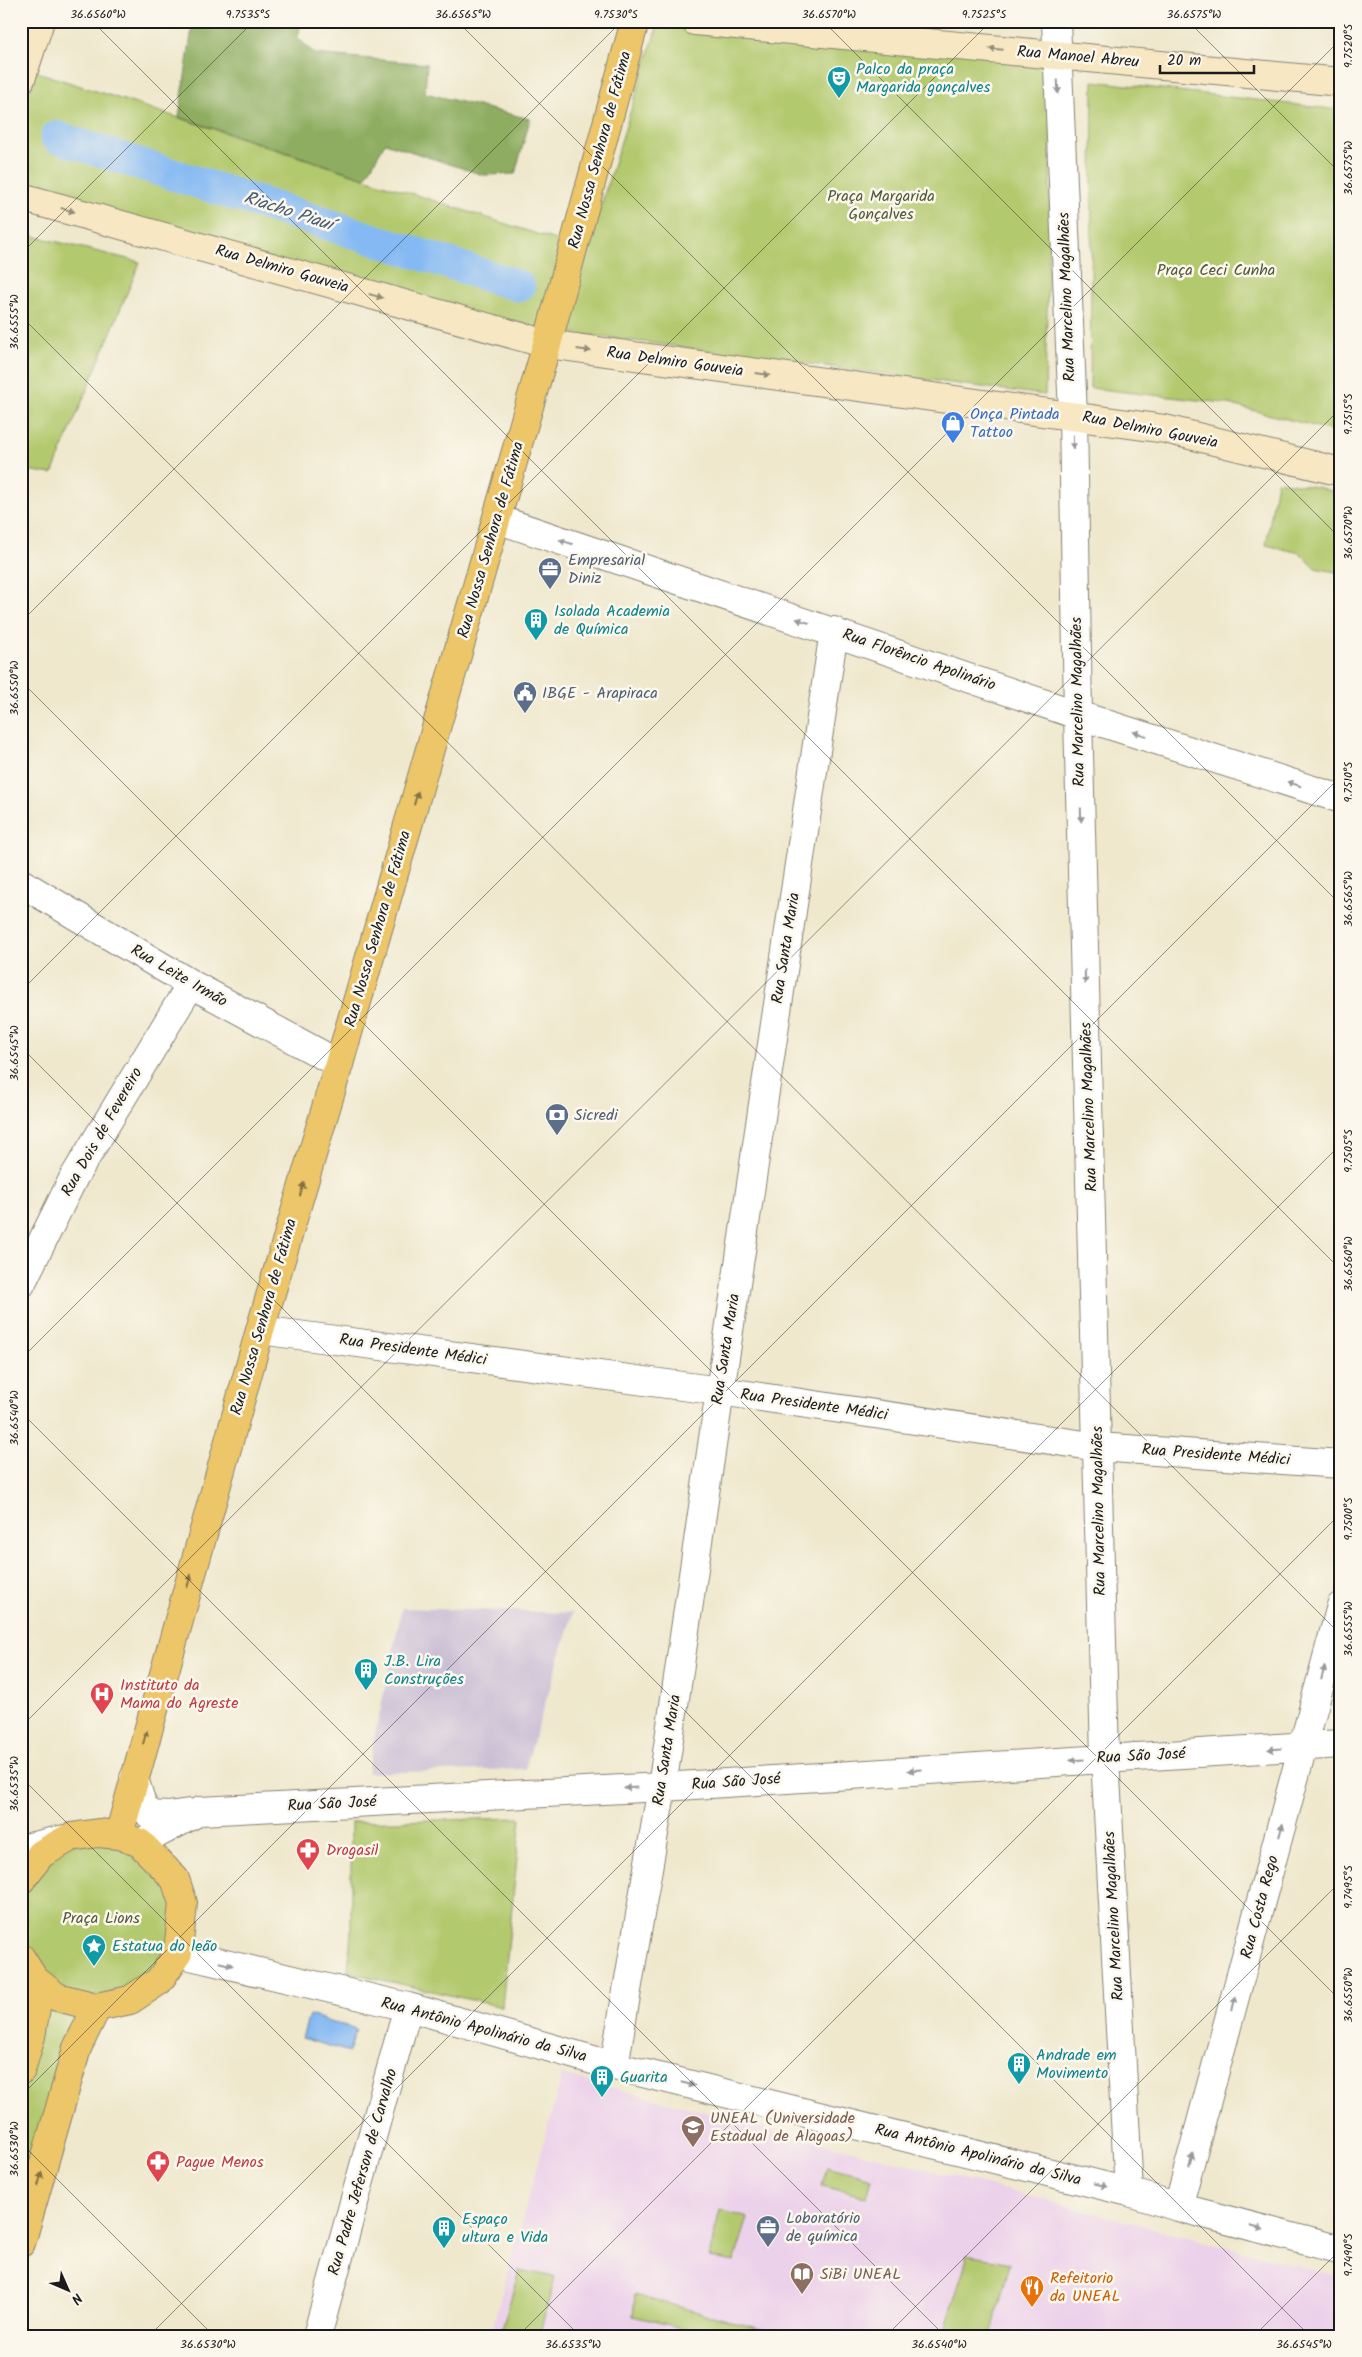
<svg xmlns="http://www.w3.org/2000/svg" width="1362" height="2357" viewBox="0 0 1362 2357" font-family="Kalam,sans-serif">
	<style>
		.built { fill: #ecd1ea }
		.industrial { fill: #cbbfd5 }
		.green { fill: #b3c96e; stroke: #687245 }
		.forest { fill: #8ead61; stroke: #55643e }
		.water { fill: #85b9f3; stroke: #506a88 }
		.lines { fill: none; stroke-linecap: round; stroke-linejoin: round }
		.canal { stroke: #85b9f3; stroke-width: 32 }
		.street-casing { stroke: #868274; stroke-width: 30 }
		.secondary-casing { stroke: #868274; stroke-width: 30 }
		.primary-casing { stroke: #868274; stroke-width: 30 }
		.street { stroke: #fff; stroke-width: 28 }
		.secondary { stroke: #f7e8c3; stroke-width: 28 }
		.primary { stroke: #ecc669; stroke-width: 28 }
		.oneway { fill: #948c78 }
		.oneway2 { fill: #999 }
		.oneway3 { fill: #847142 }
		.ticks { fill: none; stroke: #1c1c1c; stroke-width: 1; stroke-opacity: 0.45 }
		.labels { text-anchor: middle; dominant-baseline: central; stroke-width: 5; stroke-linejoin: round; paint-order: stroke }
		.street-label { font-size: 16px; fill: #1c1c1c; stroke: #fbf7ec }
		.culture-label { font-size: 16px; fill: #0d838f; stroke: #fbf7ec; text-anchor: start }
		.park-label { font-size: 16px; fill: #515939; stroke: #fbf7ec }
		.shop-label { font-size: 16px; fill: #366cbe; stroke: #fbf7ec; text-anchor: start }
		.service-label { font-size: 16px; fill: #4e5e75; stroke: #fbf7ec; text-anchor: start }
		.health-label { font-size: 16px; fill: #be3a42; stroke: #fbf7ec; text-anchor: start }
		.education-label { font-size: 16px; fill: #785e54; stroke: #fbf7ec; text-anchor: start }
		.food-label { font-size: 16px; fill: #c56008; stroke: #fbf7ec; text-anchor: start }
		.water-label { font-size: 18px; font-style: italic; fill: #465b72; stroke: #fbf7ec }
		.neatline { fill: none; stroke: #1c1c1c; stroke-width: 2 }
		.ticks-label { font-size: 12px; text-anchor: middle; fill: #1c1c1c }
	</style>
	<rect width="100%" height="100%" fill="#fbf7ec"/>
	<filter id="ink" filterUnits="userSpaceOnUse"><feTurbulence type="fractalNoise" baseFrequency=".02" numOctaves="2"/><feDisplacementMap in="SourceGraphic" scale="10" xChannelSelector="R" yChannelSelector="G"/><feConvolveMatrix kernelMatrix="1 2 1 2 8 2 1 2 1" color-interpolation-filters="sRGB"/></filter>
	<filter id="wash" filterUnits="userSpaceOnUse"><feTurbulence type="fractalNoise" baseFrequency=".0096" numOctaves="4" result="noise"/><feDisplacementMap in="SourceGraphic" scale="20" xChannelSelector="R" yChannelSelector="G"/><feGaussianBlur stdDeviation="1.12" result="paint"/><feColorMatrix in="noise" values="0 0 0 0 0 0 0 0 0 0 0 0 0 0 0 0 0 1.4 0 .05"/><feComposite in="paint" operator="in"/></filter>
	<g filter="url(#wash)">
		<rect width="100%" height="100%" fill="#efe8cd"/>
		<path class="built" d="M562 2075 1341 2277V2336H490Z"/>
		<path class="industrial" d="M402 1608 573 1613 525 1769 367 1773Z"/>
		<path class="green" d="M659 21H754L1053 58 1045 395C884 375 723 351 561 332Z
			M25 68 574 246 547 344 21 197V79Z
			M1093 81 1341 110V433L1224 403 1090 388Z
			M21 233 140 262 52 474 21 469Z
			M1277 481 1317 487 1341 494V573L1315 568 1300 553 1266 545Z
			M521 1818 502 2007 348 1972 351 1931V1822Z
			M98 1833 175 1879 178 1953 97 2007 21 2242V2069L40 1986 21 1971V1849Z
			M827 2166 872 2178 867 2197 822 2186Z
			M720 2210 748 2218 734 2262 709 2257Z
			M968 2255 1010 2263 991 2336H943Z
			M519 2270 555 2277 539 2336H500Z
			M635 2295 786 2336H715L633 2316Z"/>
		<path class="forest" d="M193 21H301L298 38 315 54 427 64 425 93 530 119 515 174 483 175 385 143 365 178 179 117Z"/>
		<path class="water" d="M309 2015 356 2029 349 2052 302 2038Z"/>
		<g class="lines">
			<path class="canal" d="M56 137 519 286"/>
		</g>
	</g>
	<g filter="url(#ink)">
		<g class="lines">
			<g class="street-casing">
				<path id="street" d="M1056 21 1073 415 1078 715 1105 1758 1129 2192
					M497 519 1078 715 1341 799
					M21 883 191 984 339 1064
					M21 1284 74 1177 191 984
					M260 1330 720 1391 1098 1447 1341 1464
					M134 1778 142 1804 150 1815 168 1816 189 1813
					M140 1843 200 1811 662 1787 1341 1744
					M21 1849 65 1839
					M178 1953 408 2007 614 2066 1129 2192 1178 2207 1341 2250
					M614 2066 662 1787 720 1391 834 631
					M1178 2207 1341 1606
					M317 2336 408 2007"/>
			</g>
			<g class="secondary-casing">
				<path id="secondary" d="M695 21 1341 82
					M21 79 40 21
					M21 197 547 344 1165 429 1341 472"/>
			</g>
			<g class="primary-casing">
				<path id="primary" d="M119 1835 260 1330 339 1064 547 344 635 21
					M21 1880 41 1854 71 1837 98 1833 119 1835 140 1843 175 1879 183 1903 178 1953 159 1981 130 2000 97 2007 57 1997 34 1979 21 1958
					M21 2070 31 2036 40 1985
					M21 2243 77 2048 97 2007"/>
			</g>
			<use href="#street" class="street"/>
			<use href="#secondary" class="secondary"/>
			<use href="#primary" class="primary"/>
		</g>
		<defs><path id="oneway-solid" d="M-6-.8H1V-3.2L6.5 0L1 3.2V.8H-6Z" transform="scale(1.25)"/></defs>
		<g class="oneway">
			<use href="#oneway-solid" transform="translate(996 49) rotate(-175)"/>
			<use href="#oneway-solid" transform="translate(68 210) rotate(16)"/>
			<use href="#oneway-solid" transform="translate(376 296) rotate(16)"/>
			<use href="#oneway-solid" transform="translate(584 350) rotate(8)"/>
			<use href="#oneway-solid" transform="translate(763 374) rotate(8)"/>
		</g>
		<g class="oneway2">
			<use href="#oneway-solid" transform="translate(1058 87) rotate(88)"/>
			<use href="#oneway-solid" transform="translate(1073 442) rotate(89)"/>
			<use href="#oneway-solid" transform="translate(566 542) rotate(-162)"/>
			<use href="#oneway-solid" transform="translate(803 621) rotate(-162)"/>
			<use href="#oneway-solid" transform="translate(1140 734) rotate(-162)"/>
			<use href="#oneway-solid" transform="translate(1294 784) rotate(-162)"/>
			<use href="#oneway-solid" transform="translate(1081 815) rotate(88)"/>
			<use href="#oneway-solid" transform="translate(1085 977) rotate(88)"/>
			<use href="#oneway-solid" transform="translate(1323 1673) rotate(-75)"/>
			<use href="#oneway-solid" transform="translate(1275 1749) rotate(177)"/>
			<use href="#oneway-solid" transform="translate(1077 1760) rotate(176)"/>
			<use href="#oneway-solid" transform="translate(915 1770) rotate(176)"/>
			<use href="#oneway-solid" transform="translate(631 1788) rotate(177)"/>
			<use href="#oneway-solid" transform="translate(1281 1830) rotate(-75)"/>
			<use href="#oneway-solid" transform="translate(226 1964) rotate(13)"/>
			<use href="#oneway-solid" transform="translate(1234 2003) rotate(-75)"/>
			<use href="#oneway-solid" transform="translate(688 2084) rotate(14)"/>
			<use href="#oneway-solid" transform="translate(1191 2160) rotate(-75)"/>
			<use href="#oneway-solid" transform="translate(1101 2185) rotate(14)"/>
			<use href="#oneway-solid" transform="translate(1257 2228) rotate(15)"/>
		</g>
		<g class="oneway3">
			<use href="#oneway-solid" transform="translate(416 798) rotate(-74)"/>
			<use href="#oneway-solid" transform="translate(302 1189) rotate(-73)"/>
			<use href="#oneway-solid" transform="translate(189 1581) rotate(-74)"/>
			<use href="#oneway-solid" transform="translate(145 1737) rotate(-74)"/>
			<use href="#oneway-solid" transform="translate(40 2179) rotate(-74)"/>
		</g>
	</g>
	<path class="ticks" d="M92 21 1341 1270M457 21 1341 905M823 21 1341 539M1188 21 1341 174M21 254 254 21M21 316 1341 1635M21 622 622 21M21 681 1341 2001M21 991 991 21M21 1047 1310 2336M21 1359 1341 39M21 1412 945 2336M21 1727 1341 408M21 1777 580 2336M21 2096 1341 776M21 2143 214 2336M149 2336 1341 1144M518 2336 1341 1513M886 2336 1341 1881M1254 2336 1341 2249"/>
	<defs>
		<g id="theatre-pin" transform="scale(1.25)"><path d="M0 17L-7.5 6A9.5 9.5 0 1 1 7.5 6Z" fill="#0f9aa8" stroke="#fbf7ec"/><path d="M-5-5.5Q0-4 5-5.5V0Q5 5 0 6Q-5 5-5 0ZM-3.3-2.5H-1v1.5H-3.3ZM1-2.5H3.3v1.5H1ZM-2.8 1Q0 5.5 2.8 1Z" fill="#fff"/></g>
		<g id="shop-pin" transform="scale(1.25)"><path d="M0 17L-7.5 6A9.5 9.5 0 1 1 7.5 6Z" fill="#3f7fe0" stroke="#fbf7ec"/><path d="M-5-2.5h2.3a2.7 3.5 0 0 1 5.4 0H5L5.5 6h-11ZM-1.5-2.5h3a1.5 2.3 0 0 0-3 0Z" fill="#fff"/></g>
		<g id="office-pin" transform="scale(1.25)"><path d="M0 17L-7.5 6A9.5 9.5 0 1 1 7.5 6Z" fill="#5c6f8a" stroke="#fbf7ec"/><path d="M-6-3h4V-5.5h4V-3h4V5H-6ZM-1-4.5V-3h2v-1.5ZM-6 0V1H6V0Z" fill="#fff"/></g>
		<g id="building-pin" transform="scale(1.25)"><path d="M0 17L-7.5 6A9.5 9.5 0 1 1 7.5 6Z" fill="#0f9aa8" stroke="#fbf7ec"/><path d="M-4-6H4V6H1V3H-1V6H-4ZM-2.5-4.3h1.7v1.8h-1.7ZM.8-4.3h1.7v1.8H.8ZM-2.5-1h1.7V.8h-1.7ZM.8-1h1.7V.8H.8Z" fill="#fff"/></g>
		<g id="civic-pin" transform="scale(1.25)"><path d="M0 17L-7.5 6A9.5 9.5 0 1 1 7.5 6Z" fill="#5c6f8a" stroke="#fbf7ec"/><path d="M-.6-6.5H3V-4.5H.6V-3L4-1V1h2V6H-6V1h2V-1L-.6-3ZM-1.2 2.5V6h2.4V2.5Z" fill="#fff"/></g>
		<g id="bank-pin" transform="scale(1.25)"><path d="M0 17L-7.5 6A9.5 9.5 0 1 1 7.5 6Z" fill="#5c6f8a" stroke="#fbf7ec"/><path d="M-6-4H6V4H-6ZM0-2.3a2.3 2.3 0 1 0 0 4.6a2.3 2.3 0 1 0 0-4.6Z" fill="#fff"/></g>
		<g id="hospital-pin" transform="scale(1.25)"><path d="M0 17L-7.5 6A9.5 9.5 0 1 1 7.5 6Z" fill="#e0444e" stroke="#fbf7ec"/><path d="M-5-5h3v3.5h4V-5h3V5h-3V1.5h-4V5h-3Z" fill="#fff"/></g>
		<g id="pharmacy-pin" transform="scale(1.25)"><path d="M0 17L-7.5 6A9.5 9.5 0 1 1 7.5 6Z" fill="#e0444e" stroke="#fbf7ec"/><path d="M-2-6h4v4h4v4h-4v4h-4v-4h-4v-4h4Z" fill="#fff"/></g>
		<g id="sight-pin" transform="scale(1.25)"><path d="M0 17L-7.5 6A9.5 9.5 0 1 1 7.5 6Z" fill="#0f9aa8" stroke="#fbf7ec"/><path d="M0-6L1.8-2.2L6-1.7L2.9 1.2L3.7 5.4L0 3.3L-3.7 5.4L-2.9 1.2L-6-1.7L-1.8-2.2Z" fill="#fff"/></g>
		<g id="university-pin" transform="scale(1.25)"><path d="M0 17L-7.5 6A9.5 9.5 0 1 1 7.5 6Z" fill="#8d6e63" stroke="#fbf7ec"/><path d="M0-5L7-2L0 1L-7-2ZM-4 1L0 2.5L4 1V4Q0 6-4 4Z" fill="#fff"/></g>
		<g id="library-pin" transform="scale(1.25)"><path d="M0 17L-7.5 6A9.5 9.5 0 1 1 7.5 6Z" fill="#8d6e63" stroke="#fbf7ec"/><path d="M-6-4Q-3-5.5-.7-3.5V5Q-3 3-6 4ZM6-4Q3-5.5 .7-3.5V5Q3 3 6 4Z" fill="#fff"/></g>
		<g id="restaurant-pin" transform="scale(1.25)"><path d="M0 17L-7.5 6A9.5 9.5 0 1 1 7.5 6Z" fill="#e8710a" stroke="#fbf7ec"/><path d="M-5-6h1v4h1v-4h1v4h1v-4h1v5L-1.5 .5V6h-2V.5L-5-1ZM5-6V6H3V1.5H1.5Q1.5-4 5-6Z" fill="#fff"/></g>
	</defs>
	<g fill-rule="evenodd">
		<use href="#theatre-pin" x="839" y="78"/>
		<use href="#shop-pin" x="953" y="423"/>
		<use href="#office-pin" x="550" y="569"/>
		<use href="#building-pin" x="536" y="620"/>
		<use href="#civic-pin" x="525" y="693"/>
		<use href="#bank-pin" x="557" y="1115"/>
		<use href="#building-pin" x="366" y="1670"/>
		<use href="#hospital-pin" x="102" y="1694"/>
		<use href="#pharmacy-pin" x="308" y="1850"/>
		<use href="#sight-pin" x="94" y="1946"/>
		<use href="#building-pin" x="1019" y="2064"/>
		<use href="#building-pin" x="602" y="2077"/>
		<use href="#university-pin" x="693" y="2127"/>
		<use href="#pharmacy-pin" x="158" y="2162"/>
		<use href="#office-pin" x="768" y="2227"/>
		<use href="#building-pin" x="444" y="2228"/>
		<use href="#library-pin" x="802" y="2274"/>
		<use href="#restaurant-pin" x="1032" y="2287"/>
	</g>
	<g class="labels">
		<g class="street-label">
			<text transform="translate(1078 57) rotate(5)">Rua Manoel Abreu</text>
			<text transform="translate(600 150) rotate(-75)">Rua Nossa Senhora de Fátima</text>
			<text transform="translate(282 269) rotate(16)">Rua Delmiro Gouveia</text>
			<text transform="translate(1067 297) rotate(-92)">Rua Marcelino Magalhães</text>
			<text transform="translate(675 362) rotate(8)">Rua Delmiro Gouveia</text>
			<text transform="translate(1150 430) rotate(11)">Rua Delmiro Gouveia</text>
			<text transform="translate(491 540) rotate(-74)">Rua Nossa Senhora de Fátima</text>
			<text transform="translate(919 660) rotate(19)">Rua Florêncio Apolinário</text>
			<text transform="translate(1078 702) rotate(-91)">Rua Marcelino Magalhães</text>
			<text transform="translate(378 929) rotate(-74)">Rua Nossa Senhora de Fátima</text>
			<text transform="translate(786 948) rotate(-81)">Rua Santa Maria</text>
			<text transform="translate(179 976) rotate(30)">Rua Leite Irmão</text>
			<text transform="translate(1089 1107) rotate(-92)">Rua Marcelino Magalhães</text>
			<text transform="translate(102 1132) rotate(-60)">Rua Dois de Fevereiro</text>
			<text transform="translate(264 1317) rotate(-74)">Rua Nossa Senhora de Fátima</text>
			<text transform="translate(726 1349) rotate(-81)">Rua Santa Maria</text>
			<text transform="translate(413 1350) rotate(8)">Rua Presidente Médici</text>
			<text transform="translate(814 1405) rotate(8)">Rua Presidente Médici</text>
			<text transform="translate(1216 1455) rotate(4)">Rua Presidente Médici</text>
			<text transform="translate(1099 1511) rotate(-91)">Rua Marcelino Magalhães</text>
			<text transform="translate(667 1750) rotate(-81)">Rua Santa Maria</text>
			<text transform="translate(1141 1756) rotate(-3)">Rua São José</text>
			<text transform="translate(736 1782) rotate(-4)">Rua São José</text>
			<text transform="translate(332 1804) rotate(-3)">Rua São José</text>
			<text transform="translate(1260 1907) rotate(-75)">Rua Costa Rego</text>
			<text transform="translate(1114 1916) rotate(-93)">Rua Marcelino Magalhães</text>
			<text transform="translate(484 2030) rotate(15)">Rua Antônio Apolinário da Silva</text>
			<text transform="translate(978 2155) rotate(14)">Rua Antônio Apolinário da Silva</text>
			<text transform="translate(363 2172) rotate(-74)">Rua Padre Jeferson de Carvalho</text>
		</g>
		<g class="culture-label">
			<text x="856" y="69">Palco da praça<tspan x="856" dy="18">Margarida gonçalves</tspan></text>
			<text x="554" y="611">Isolada Academia<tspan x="554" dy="18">de Química</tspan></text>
			<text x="384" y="1661">J.B. Lira<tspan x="384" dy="18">Construções</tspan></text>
			<text x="112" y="1946">Estatua do leão</text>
			<text x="1036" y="2055">Andrade em<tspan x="1036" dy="18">Movimento</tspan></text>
			<text x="620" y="2077">Guarita</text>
			<text x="462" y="2219">Espaço<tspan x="462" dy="18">ultura e Vida</tspan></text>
		</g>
		<g class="park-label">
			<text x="881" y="196">Praça Margarida<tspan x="881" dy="18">Gonçalves</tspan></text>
			<text x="1216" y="270">Praça Ceci Cunha</text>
			<text x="101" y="1918">Praça Lions</text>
		</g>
		<g class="shop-label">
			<text x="970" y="414">Onça Pintada<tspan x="970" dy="18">Tattoo</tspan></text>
		</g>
		<g class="service-label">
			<text x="568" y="560">Empresarial<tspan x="568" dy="18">Diniz</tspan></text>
			<text x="542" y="693">IBGE - Arapiraca</text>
			<text x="574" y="1115">Sicredi</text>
			<text x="786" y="2218">Loboratório<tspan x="786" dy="18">de química</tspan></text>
		</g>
		<g class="health-label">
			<text x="120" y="1685">Instituto da<tspan x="120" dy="18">Mama do Agreste</tspan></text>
			<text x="326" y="1850">Drogasil</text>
			<text x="176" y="2162">Pague Menos</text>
		</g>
		<g class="education-label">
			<text x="710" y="2118">UNEAL (Universidade<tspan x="710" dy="18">Estadual de Alagoas)</tspan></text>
			<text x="820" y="2274">SiBi UNEAL</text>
		</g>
		<g class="food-label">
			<text x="1050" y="2278">Refeitorio<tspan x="1050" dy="18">da UNEAL</tspan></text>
		</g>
		<g class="water-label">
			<text transform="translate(288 212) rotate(18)">Riacho Piauí</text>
		</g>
	</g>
	<rect width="1362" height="2357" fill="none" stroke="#fbf7ec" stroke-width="55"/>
	<g transform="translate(68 2290) rotate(135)" stroke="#fbf7ec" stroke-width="4" paint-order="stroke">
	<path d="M0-4L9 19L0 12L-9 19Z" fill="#1c1c1c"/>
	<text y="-8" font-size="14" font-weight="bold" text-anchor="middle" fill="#1c1c1c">N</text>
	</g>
	<path d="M1160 65v8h94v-8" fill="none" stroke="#1c1c1c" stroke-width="2.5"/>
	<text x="1167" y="65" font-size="15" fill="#1c1c1c" stroke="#fbf7ec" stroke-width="4" paint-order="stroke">20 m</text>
	<rect x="28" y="28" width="1306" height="2302" class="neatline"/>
	<g class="ticks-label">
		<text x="98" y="18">36.6560°W</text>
		<text x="248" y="18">9.7535°S</text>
		<text x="463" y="18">36.6565°W</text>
		<text x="616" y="18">9.7530°S</text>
		<text x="829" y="18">36.6570°W</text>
		<text x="984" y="18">9.7525°S</text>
		<text x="1194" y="18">36.6575°W</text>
		<text transform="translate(1348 46) rotate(-90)" y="4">9.7520°S</text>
		<text transform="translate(1348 168) rotate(-90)" y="4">36.6575°W</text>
		<text transform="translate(14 322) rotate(-90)" y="4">36.6555°W</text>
		<text transform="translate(1348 414) rotate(-90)" y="4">9.7515°S</text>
		<text transform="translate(1348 533) rotate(-90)" y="4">36.6570°W</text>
		<text transform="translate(14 688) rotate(-90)" y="4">36.6550°W</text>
		<text transform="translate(1348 782) rotate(-90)" y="4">9.7510°S</text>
		<text transform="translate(1348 899) rotate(-90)" y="4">36.6565°W</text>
		<text transform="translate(14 1053) rotate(-90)" y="4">36.6545°W</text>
		<text transform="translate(1348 1151) rotate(-90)" y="4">9.7505°S</text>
		<text transform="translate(1348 1264) rotate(-90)" y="4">36.6560°W</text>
		<text transform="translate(14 1418) rotate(-90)" y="4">36.6540°W</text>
		<text transform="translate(1348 1519) rotate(-90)" y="4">9.7500°S</text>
		<text transform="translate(1348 1629) rotate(-90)" y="4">36.6555°W</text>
		<text transform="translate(14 1784) rotate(-90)" y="4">36.6535°W</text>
		<text transform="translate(1348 1887) rotate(-90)" y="4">9.7495°S</text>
		<text transform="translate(1348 1995) rotate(-90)" y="4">36.6550°W</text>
		<text transform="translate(14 2149) rotate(-90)" y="4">36.6530°W</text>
		<text transform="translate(1348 2255) rotate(-90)" y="4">9.7490°S</text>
		<text x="208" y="2348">36.6530°W</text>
		<text x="573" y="2348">36.6535°W</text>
		<text x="939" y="2348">36.6540°W</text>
		<text x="1304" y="2348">36.6545°W</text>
	</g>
</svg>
